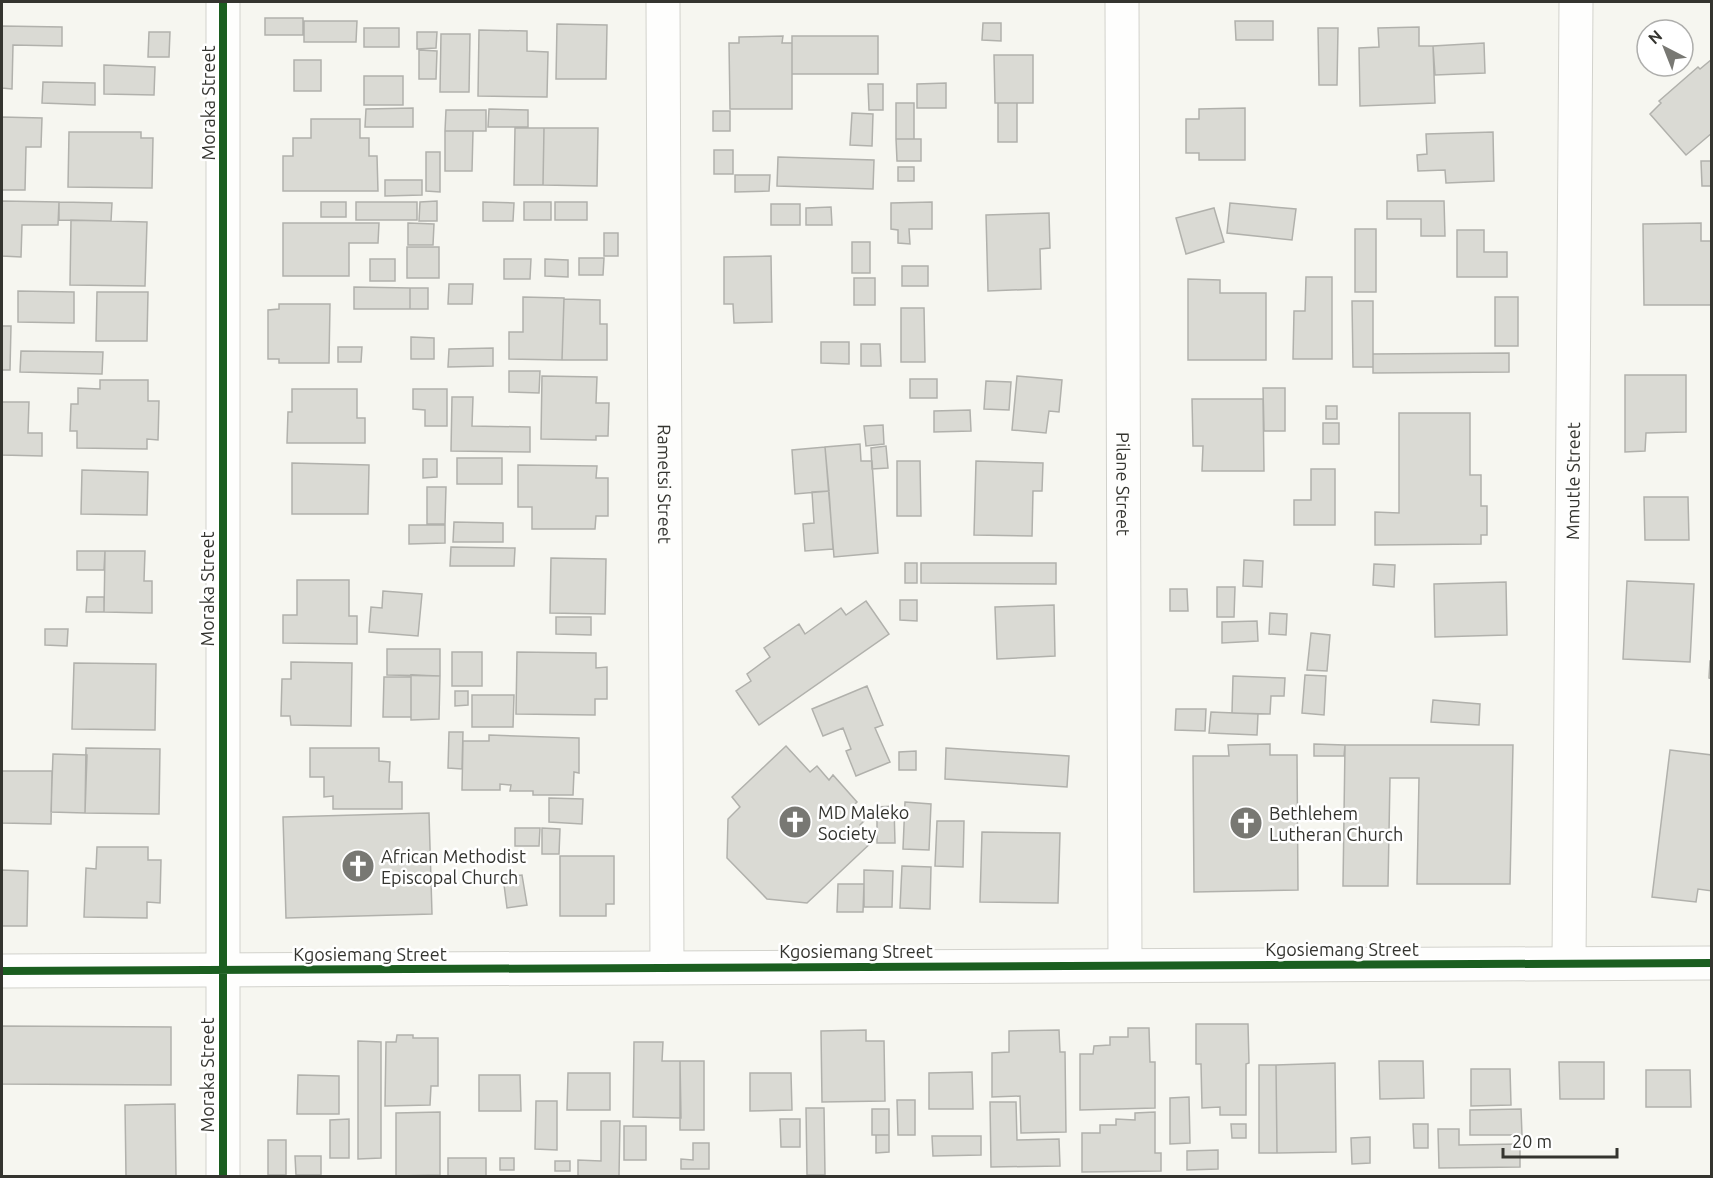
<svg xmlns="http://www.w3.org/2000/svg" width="1713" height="1178" viewBox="0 0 1713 1178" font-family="Ubuntu,sans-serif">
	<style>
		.building { fill: #dadad4; stroke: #b1b1ac; stroke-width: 1.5 }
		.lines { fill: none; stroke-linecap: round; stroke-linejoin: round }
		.minor-casing { stroke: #d2d2cc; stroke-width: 35 }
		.minor { stroke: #fefefd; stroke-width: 33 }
		.cycleway-casing { stroke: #fff; stroke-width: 11 }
		.cycleway { stroke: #1b5e20; stroke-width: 8 }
		.labels { text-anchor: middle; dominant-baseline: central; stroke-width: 5; stroke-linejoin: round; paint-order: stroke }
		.street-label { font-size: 18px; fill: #34342f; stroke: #fff }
		.poi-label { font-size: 18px; fill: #34342f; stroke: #fff; text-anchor: start }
	</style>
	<rect width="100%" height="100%" fill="#f6f6f0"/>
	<path class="building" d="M265 18H303V35H265Z
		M304 21H357L356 42H304Z
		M1235 21H1273V40H1236Z
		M983 23H1001V41L982 40Z
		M557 24 607 25 606 79H556Z
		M2 26 62 27V46L13 45 12 89 2 88Z
		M1419 27V46H1433L1435 103 1360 106 1359 48 1379 47 1378 28Z
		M364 28H399V47H364Z
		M1318 28H1338L1337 85H1319Z
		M479 30 527 31V51L548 52 547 97 478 96Z
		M149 32H170L169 57H148Z
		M417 32H437L436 48 417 49Z
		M441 34H470L469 92H440Z
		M783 36 782 43H792V109H730L729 43H739V37Z
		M792 36H878V74H792Z
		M1484 43 1485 73 1435 75 1433 46Z
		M419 50 437 51 436 79H419Z
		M994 55H1033V103H995Z
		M1712 59V133L1686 155 1650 114 1661 103 1659 101 1698 67 1700 69Z
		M294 60H321V91H294Z
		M104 65 155 67 154 95 104 94Z
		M364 76H403V105H364Z
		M43 82 95 83V105L42 103Z
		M946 83V108H917V84Z
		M868 84H883V110H869Z
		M896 103H914V139H896Z
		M998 103H1017V142H998Z
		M413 108V127H365L366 109Z
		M1245 108V160H1199V153H1186V119H1199V109Z
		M489 109 528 110V127H488Z
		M446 110H486V131H445Z
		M713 111H730V131H713Z
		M852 113 873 114 872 146 850 145Z
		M2 117 42 118 41 147H26L25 190H2Z
		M311 119H360V138H369V156H377L378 191H283V156H293V138H311Z
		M515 128H544L543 185H514Z
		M544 128H598L597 186 543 185Z
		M445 131H473L472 171H445Z
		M69 132H141V138H153L152 188 68 187Z
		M1493 132 1494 181 1446 183 1445 170 1418 171 1417 155 1427 154 1426 134Z
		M896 139H921V161H897Z
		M714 150H733V174H714Z
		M426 152H440V192L426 191Z
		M778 157 874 160 873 189 777 186Z
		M1701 161H1712V186H1702Z
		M898 167H914V181H898Z
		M735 175H770L769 191 735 192Z
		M385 180H422V195L385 196Z
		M2 201 59 202 58 225H22L21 257 2 256Z
		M437 201V221H419L420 202Z
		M1387 201H1444L1445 236H1421V219H1387Z
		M59 202 112 203 111 221 59 220Z
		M321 202H346V217H321Z
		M356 202H417V220H356Z
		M483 202 514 203 513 221H483Z
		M524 202H551V220H524Z
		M555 202H587V220H555Z
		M932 202V229H909L910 244 898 243V230L891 229V203Z
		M1230 203 1296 209 1292 240 1227 233Z
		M771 204H800V225H771Z
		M831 207 832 225H806V208Z
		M1214 208 1224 242 1186 254 1176 218Z
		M1049 213 1050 248 1040 249 1041 289 988 291 986 215Z
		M71 220 147 222 145 286 70 285Z
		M283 223H379L378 243H349V276H283Z
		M408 223 434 224 433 245H408Z
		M1701 223V241H1712V305H1644L1643 224Z
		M1355 229H1376V292H1355Z
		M1457 230H1484V252H1507V277H1457Z
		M604 233H618V256H604Z
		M852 242H870V273H852Z
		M407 247H439V278H407Z
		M771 256 772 322 734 323 733 304H724V257Z
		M579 258H604L603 275H579Z
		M370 259H395V281H370Z
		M504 259H531L530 279H504Z
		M545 259 568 260V277L545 276Z
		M902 266H928V286H902Z
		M1306 277H1332V359H1293L1294 311H1305Z
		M854 278H875V305H854Z
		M1188 279 1220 280V293H1266V360H1188Z
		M449 284H473L472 304H448Z
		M354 287 410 288V309H354Z
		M410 288H428V309H410Z
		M18 291 74 292V323L18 322Z
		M97 292H148L147 341H96Z
		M523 297 564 298 562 360 509 359V332H523Z
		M1495 297H1518V346H1495Z
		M564 299 600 300V324H607V360H562Z
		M1352 301H1373V367H1353Z
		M279 304H330L329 363H279V359H268V310L279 309Z
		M901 308H924L925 362H901Z
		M2 326H11L10 370H2Z
		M411 337 434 338V359H411Z
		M821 342H849V364L821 363Z
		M861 344H880L881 366H861Z
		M338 347H362L361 362H338Z
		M493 348V366L448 367 449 349Z
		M21 351 103 352 102 374 20 372Z
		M1509 353V372L1373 373V354Z
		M509 371H540L539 393 509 392Z
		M1625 375H1686V432L1646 433 1645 451 1625 452Z
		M542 376 597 377 596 403H609L608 436H596V440L541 439Z
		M1017 376 1062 380 1059 412 1049 411 1046 433 1012 430Z
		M910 379H937V398H910Z
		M100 380H148V401H159L158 440 147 439V449L77 448V431H70L71 404H78V388L100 389Z
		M986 381 1011 382 1009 410 984 409Z
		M1263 388H1285V431H1264Z
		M292 389H357V418H365V443H287L288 412H292Z
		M413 389H447V426H425V410L413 409Z
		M452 397H473L472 426 530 427V452L451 451Z
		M1192 399H1263L1264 471H1202L1203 446H1193Z
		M2 402H29L28 433H42V456L2 455Z
		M1326 406H1337V419H1326Z
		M970 410 971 431 934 432V411Z
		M1399 413H1470V475H1481V506H1487V535H1481V544L1375 545V512L1399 513Z
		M1323 423H1339V444H1323Z
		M883 425 884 444 866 446 864 426Z
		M860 444 861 461H872L878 553 834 557 825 447Z
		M886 446 888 468 872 469 871 448Z
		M825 447 829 491 795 494 792 450Z
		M457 458H502V484H457Z
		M423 459H437V477L423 478Z
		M897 461H920L921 516H897Z
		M976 461 1043 463 1042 491H1033L1032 536 974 535Z
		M292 463 369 465 368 514H292Z
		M518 465 597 466 596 478H608V516H596L595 529H532V507H518Z
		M1311 469H1335V525H1294V500H1311Z
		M82 470 148 472 147 515 81 514Z
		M427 487H446L445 524H427Z
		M829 491 833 549 805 551 803 524 814 523 812 492Z
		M1644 497H1688L1689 540H1645Z
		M454 522 503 523V542H453Z
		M409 525H445V543L409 544Z
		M451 547 515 548 514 566H450Z
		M77 551H105L104 570H77Z
		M105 551H145L144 581H152V613L104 612Z
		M551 558 606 559 605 614 550 613Z
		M1244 560 1263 561 1262 587 1243 586Z
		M905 563H917V583H905Z
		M921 563H1056V584L921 583Z
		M1374 564 1395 565 1394 587 1373 585Z
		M297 580H349V616H357V644L283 643V615H297Z
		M1627 581 1694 584 1690 662 1623 659Z
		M1506 582 1507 635 1435 637 1434 584Z
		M1217 587H1235L1234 617H1217Z
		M1170 589H1187L1188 611H1170Z
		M383 591 422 594 418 636 369 632 371 607 382 608Z
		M87 597H104V612H86Z
		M900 600H917V621L900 620Z
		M866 601 889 634 759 725 736 691 751 681 747 674 770 657 764 648 799 624 805 634 841 608 846 615Z
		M1054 605 1055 656 997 659 995 607Z
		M1270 613 1287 614 1286 635 1269 634Z
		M556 617H591V635L556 634Z
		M1257 621 1258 641 1222 643V622Z
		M45 629H68L67 646 45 645Z
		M1311 633 1330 635 1327 671 1307 670Z
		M387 649H440V676L387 675Z
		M452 652H482V686H452Z
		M517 652 596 653V668L607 667V699H595V715L516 714Z
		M1710 661H1712V679L1709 678Z
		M291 662 352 663 351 726 291 725 290 716H281L282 679H291Z
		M74 663 156 664 155 730 72 729Z
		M411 675 440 676 439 719 411 720Z
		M1305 675 1326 676 1324 715 1302 713Z
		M1233 676 1285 678 1284 696H1271L1270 714 1232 713Z
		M384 677H411V717H383Z
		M867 686 883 725 875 728 890 762 856 776 846 751 851 749 843 728 823 736 812 709Z
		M455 691H468V705L455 706Z
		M472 695H514L513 727H472Z
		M1433 700 1480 704 1479 725 1431 722Z
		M1176 709H1206L1205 731 1175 730Z
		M1211 712 1258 714 1257 735 1209 733Z
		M449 732H463L462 769 448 768Z
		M489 735 579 738V773L574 772 573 795H533V791H510L511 785 500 784V790H462L463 741H489Z
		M1270 744V755H1297L1298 890 1194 892 1193 756H1229L1228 745Z
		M1314 744 1345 745 1344 756H1314Z
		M1345 745H1513L1510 884H1417L1419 778H1390L1388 886H1343Z
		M786 746 810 772 817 766 829 780 833 775 857 802 854 805 866 819 860 825 874 840 807 903 767 899 727 858 728 819 740 807 732 797Z
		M86 748 160 749 159 814 85 813Z
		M310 748H379V761L390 762 389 782H402V809H333V796L324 797V777H310Z
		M946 748 1069 756 1067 787 945 779Z
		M1670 750 1712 755V891L1698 889 1696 902 1652 897Z
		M916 751V770H899V752Z
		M53 754 87 755 85 813 51 812Z
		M2 771H52L51 824 2 823Z
		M549 798 583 799 582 824 549 822Z
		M905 802 931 804 929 850 903 849Z
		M894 806 895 843H877V807Z
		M429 813 432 914 286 918 283 817Z
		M937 821H964L963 867 935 866Z
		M515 828H540L539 846H515Z
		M542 828 560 829 559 854H542Z
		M982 832 1060 833 1058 903 980 902Z
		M97 847H148V860H161L160 903 147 902V918L84 917 86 868 96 869Z
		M560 856H614V904H606V916H560Z
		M902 866 931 867 930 909 900 908Z
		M2 870 28 871 27 926H2Z
		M864 870 893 871 892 907H864Z
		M522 875 527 905 507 908 503 877Z
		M838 884H864L863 912H837Z
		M1196 1024H1248L1249 1063 1246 1064V1115H1220V1107L1202 1108 1201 1064H1196Z
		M2 1026 171 1027V1085L2 1084Z
		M1128 1028H1149L1150 1062H1155V1108L1080 1110V1054H1093L1094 1046 1110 1045V1037H1128Z
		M866 1030V1041H884L885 1101 822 1102 821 1031Z
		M1059 1030 1060 1052H1065L1066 1132 1021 1133 1020 1096 992 1097V1053L1009 1052V1031Z
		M397 1035H413V1038H438V1086H431L430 1105 385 1106 386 1042H396Z
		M358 1041 381 1042V1158L358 1159Z
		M634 1042H663L662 1061H680L681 1118 633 1117Z
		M680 1061H704V1130H680Z
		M1379 1061H1423L1424 1098 1380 1099Z
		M1559 1062H1604V1099H1560Z
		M1335 1063 1336 1152 1277 1153 1276 1065Z
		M1259 1065H1276L1277 1153H1259Z
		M1471 1069H1510L1511 1105 1471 1106Z
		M1646 1070H1690L1691 1107H1646Z
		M972 1072 973 1109H929V1073Z
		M568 1073H610V1110H567Z
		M750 1073H791L792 1110 750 1111Z
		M298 1075 339 1076V1114H297Z
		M479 1075H520L521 1111H479Z
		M1189 1097 1190 1143 1170 1144V1098Z
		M897 1100H915V1135H898Z
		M536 1101H557V1150L535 1149Z
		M990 1102H1016L1017 1140 1059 1139 1060 1166 991 1167Z
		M175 1104 176 1176H126L125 1105Z
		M806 1108H824L825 1175H807Z
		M872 1109H889V1135H872Z
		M1521 1109 1522 1135H1470V1110Z
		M440 1112V1175L396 1176V1113Z
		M1155 1112V1153H1161V1171L1082 1172V1133H1100V1125H1116V1119L1135 1120V1113Z
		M349 1119V1158H330V1120Z
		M780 1119H800V1147H781Z
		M601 1121H620L619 1176H578V1160L601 1161Z
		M1231 1124H1246V1138H1232Z
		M1413 1124H1428V1148H1414Z
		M624 1126H646V1160H624Z
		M1438 1129H1459V1145L1520 1144V1167L1439 1168Z
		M876 1135H889V1152L876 1153Z
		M932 1136H981V1155L933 1156Z
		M1370 1137V1163L1352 1164 1351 1138Z
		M268 1140H286V1175H268Z
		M693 1143H709V1169H681V1159L693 1160Z
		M1218 1150V1169L1187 1170V1151Z
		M295 1156H321V1175H296Z
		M448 1158H486V1176H448Z
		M500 1158H514V1170H500Z
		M555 1161H570V1171H555Z"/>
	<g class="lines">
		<g class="minor-casing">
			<g id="minor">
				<path id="s1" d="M663 2 667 967"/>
				<path id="s2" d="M1122 2 1125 965"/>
				<path id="s3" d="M1569 963 1576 2"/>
				<path d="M2 971 1712 963"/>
				<path d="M223 1176V2"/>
			</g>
		</g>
		<use href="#minor" class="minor"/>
		<g class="cycleway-casing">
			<path id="cycleway" d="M2 971 1712 963
				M223 1176V2"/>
		</g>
		<use href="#cycleway" class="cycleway"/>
	</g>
	<defs>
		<g id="church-disc" transform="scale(1.725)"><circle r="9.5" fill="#787873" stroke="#fff"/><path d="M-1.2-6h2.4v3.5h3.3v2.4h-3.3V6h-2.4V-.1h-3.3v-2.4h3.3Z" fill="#fff"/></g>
	</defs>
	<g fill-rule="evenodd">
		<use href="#church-disc" x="795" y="822"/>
		<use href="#church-disc" x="1246" y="823"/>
		<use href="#church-disc" x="358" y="866"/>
	</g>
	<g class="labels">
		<g class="street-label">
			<text transform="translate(208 103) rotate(-90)">Moraka Street</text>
			<text stroke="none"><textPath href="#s3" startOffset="482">Mmutle Street</textPath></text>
			<text stroke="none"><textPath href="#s2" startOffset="482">Pilane Street</textPath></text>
			<text stroke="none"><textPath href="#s1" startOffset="482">Rametsi Street</textPath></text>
			<text transform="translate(207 589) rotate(-90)">Moraka Street</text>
			<text x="1342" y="949">Kgosiemang Street</text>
			<text x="856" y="951">Kgosiemang Street</text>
			<text x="370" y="954">Kgosiemang Street</text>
			<text transform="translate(207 1075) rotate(-90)">Moraka Street</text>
		</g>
		<g class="poi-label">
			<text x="818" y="812">MD Maleko<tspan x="818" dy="21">Society</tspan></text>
			<text x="1269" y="813">Bethlehem<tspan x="1269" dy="21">Lutheran Church</tspan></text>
			<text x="381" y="856">African Methodist<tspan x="381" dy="21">Episcopal Church</tspan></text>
		</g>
	</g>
	<rect width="1713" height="1178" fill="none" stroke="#34342f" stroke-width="6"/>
	<g transform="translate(1665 48) rotate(318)"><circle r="28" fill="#ffffff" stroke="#aeaeac" stroke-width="1.5"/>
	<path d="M0-4.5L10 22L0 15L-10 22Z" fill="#787873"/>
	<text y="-9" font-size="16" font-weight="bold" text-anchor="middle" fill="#34342f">N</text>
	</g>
	<path d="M1503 1148v9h114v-9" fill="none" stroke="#34342f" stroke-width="3"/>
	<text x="1512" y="1148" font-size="18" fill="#34342f" stroke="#ffffff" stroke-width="4.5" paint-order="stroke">20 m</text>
</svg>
